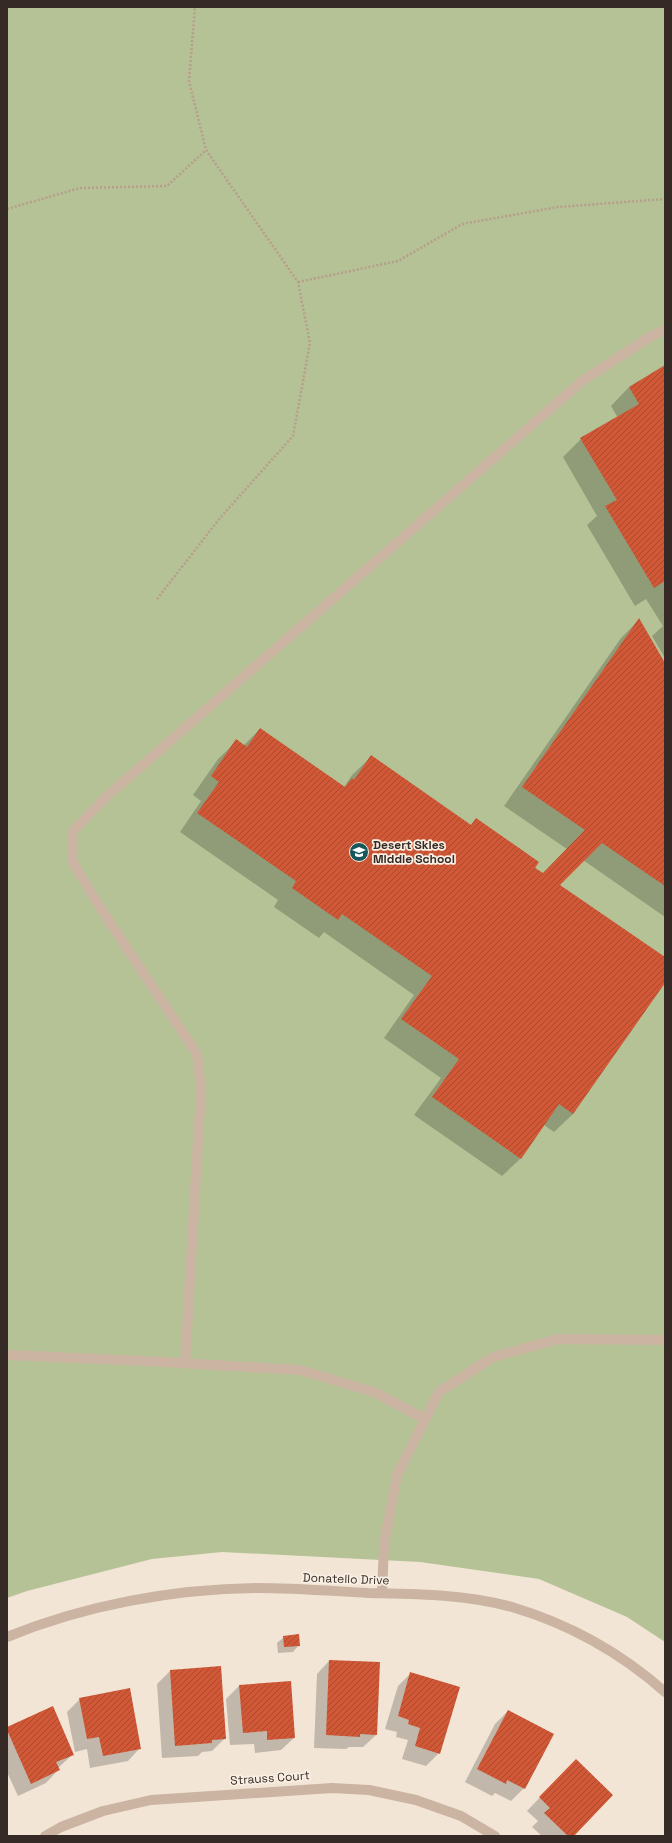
<svg xmlns="http://www.w3.org/2000/svg" width="672" height="1843" viewBox="0 0 672 1843" font-family="'Space Grotesk',sans-serif">
	<style>
		.grass { fill: #b5c296 }
		.shadow { fill: #0003 }
		.building { fill: url(#building-hatch) }
		.lines { fill: none; stroke-linecap: round; stroke-linejoin: round }
		.path { stroke: #b79d8c; stroke-width: 2.5; stroke-dasharray: 2 2; stroke-linecap: butt }
		.service { stroke: #cbb4a2; stroke-width: 10 }
		.minor { stroke: #cbb4a2; stroke-width: 10 }
		.labels { text-anchor: middle; dominant-baseline: central; stroke-width: 3.5; stroke-linejoin: round; paint-order: stroke }
		.poi-label { font-size: 12px; font-weight: bold; fill: #352a25; stroke: #faefe3; text-anchor: start }
		.street-label { font-size: 12px; fill: #352a25; stroke: #faefe3 }
	</style>
	<defs>
		<pattern id="building-hatch" width="6" height="6" patternUnits="userSpaceOnUse"><rect width="6" height="6" fill="#d05837"/><path d="M-1 1l2-2M0 6l6-6M5 7l2-2" fill="none" stroke="#aa492e"/></pattern>
	</defs>
	<rect width="100%" height="100%" fill="#f3e5d6"/>
	<path class="grass" d="M7 7H665V1642L627 1617 539 1579 420 1562 222 1552 152 1559 27 1591 7 1598Z"/>
	<path class="shadow" d="M665 366V658L652 636 663 626 646 599 635 606 587 525 597 516 563 457 581 439 618 418 611 406 629 387Z
		M639 620 665 665V917L583 860 558 885 665 959V981L573 1114 554 1132 544 1125 521 1158 502 1176 414 1115 441 1078 384 1038 414 995 324 932 319 938 274 907 278 900 180 832 201 801 193 795 218 759 237 741 243 746 260 729 344 787 352 775 371 757 470 826 476 820 543 874 567 849 504 806 621 638Z
		M284 1637 299 1645 293 1652 278 1653 277 1643Z
		M329 1661 376 1735 363 1747H349L346 1749 314 1748 317 1674Z
		M170 1671 225 1738 212 1751 202 1752 198 1756 162 1758 157 1684Z
		M411 1673 439 1753 426 1766 402 1759 408 1740 396 1737 397 1732 385 1729 398 1686Z
		M239 1686 294 1738 281 1750 255 1753 254 1744 230 1745 226 1699Z
		M80 1699 140 1748 128 1761 90 1768 87 1749 75 1752 67 1712Z
		M508 1711 524 1788 511 1801 495 1793 492 1796 465 1782 495 1724Z
		M7 1728 73 1754 58 1768V1770L46 1783 18 1796 7 1772Z
		M563 1773 573 1836H542L532 1827 538 1821 527 1811Z"/>
	<path class="building" d="M665 365V581L654 588 605 506 617 500 580 438 639 404 629 387Z
		M639 618 665 663V886L602 843 560 885 665 957V983L573 1114 559 1104 521 1159 432 1097 459 1059 401 1019 432 976 342 914 338 920 292 888 296 881 197 813 219 782 211 776 236 739 247 747 260 728 345 787 352 778 354 780 371 755 471 825 476 818 539 862 535 868 543 873 585 830 522 787Z
		M299 1634 300 1646 284 1647 283 1636Z
		M329 1660 380 1662 377 1735 360 1734V1737L326 1735Z
		M221 1666 226 1739 212 1740V1743L175 1746 170 1670Z
		M410 1672 460 1687 440 1754 415 1746 420 1728 408 1724 409 1720 398 1716Z
		M291 1681 295 1738 267 1740V1731L243 1733 239 1685Z
		M130 1688 141 1749 103 1756 99 1737 87 1739 79 1698Z
		M53 1706 74 1755 56 1762 60 1770 31 1784 7 1730V1727Z
		M508 1710 554 1734 525 1789 507 1780 506 1784 477 1769Z
		M576 1759 613 1795 574 1836H568L544 1813 550 1808 539 1797Z"/>
	<g class="lines">
		<path class="path" d="M7 209 80 188 167 186 206 150
			M298 282 398 261 462 224 558 207 665 199
			M157 599 220 518 293 436 310 343 298 282 206 150 189 81 195 7"/>
		<path class="service" d="M146 1361 300 1370 374 1392 425 1419
			M185 1363 201 1090 197 1054 101 909 72 861 73 831 106 797 582 381 653 335 665 330
			M382 1593 384 1545 397 1475 439 1392 493 1357 558 1339 665 1340"/>
		<path class="minor" d="M7 1355 146 1361
			M7 1637C85 1605 173 1589 257 1588 294 1588 331 1591 368 1593 415 1594 466 1594 512 1607 569 1624 620 1652 665 1692
			M45 1836 61 1827 103 1811 151 1800 332 1788 369 1790 416 1800 461 1816 495 1836"/>
	</g>
	<defs>
		<g id="school-disc" transform="scale(1)"><circle r="9.5" fill="#185759" stroke="#faefe3"/><path d="M0-5L7-2L0 1L-7-2ZM-4 1L0 2.5L4 1V4Q0 6-4 4Z" fill="#fff"/></g>
	</defs>
	<g fill-rule="evenodd">
		<use href="#school-disc" x="359" y="852"/>
	</g>
	<g class="labels">
		<g class="poi-label">
			<text x="373" y="845">Desert Skies<tspan x="373" dy="14">Middle School</tspan></text>
		</g>
		<g class="street-label">
			<text transform="translate(346 1579) rotate(2)">Donatello Drive</text>
			<text transform="translate(270 1778) rotate(-4)">Strauss Court</text>
		</g>
	</g>
	<rect width="672" height="1843" fill="none" stroke="#352a25" stroke-width="16"/>
</svg>
